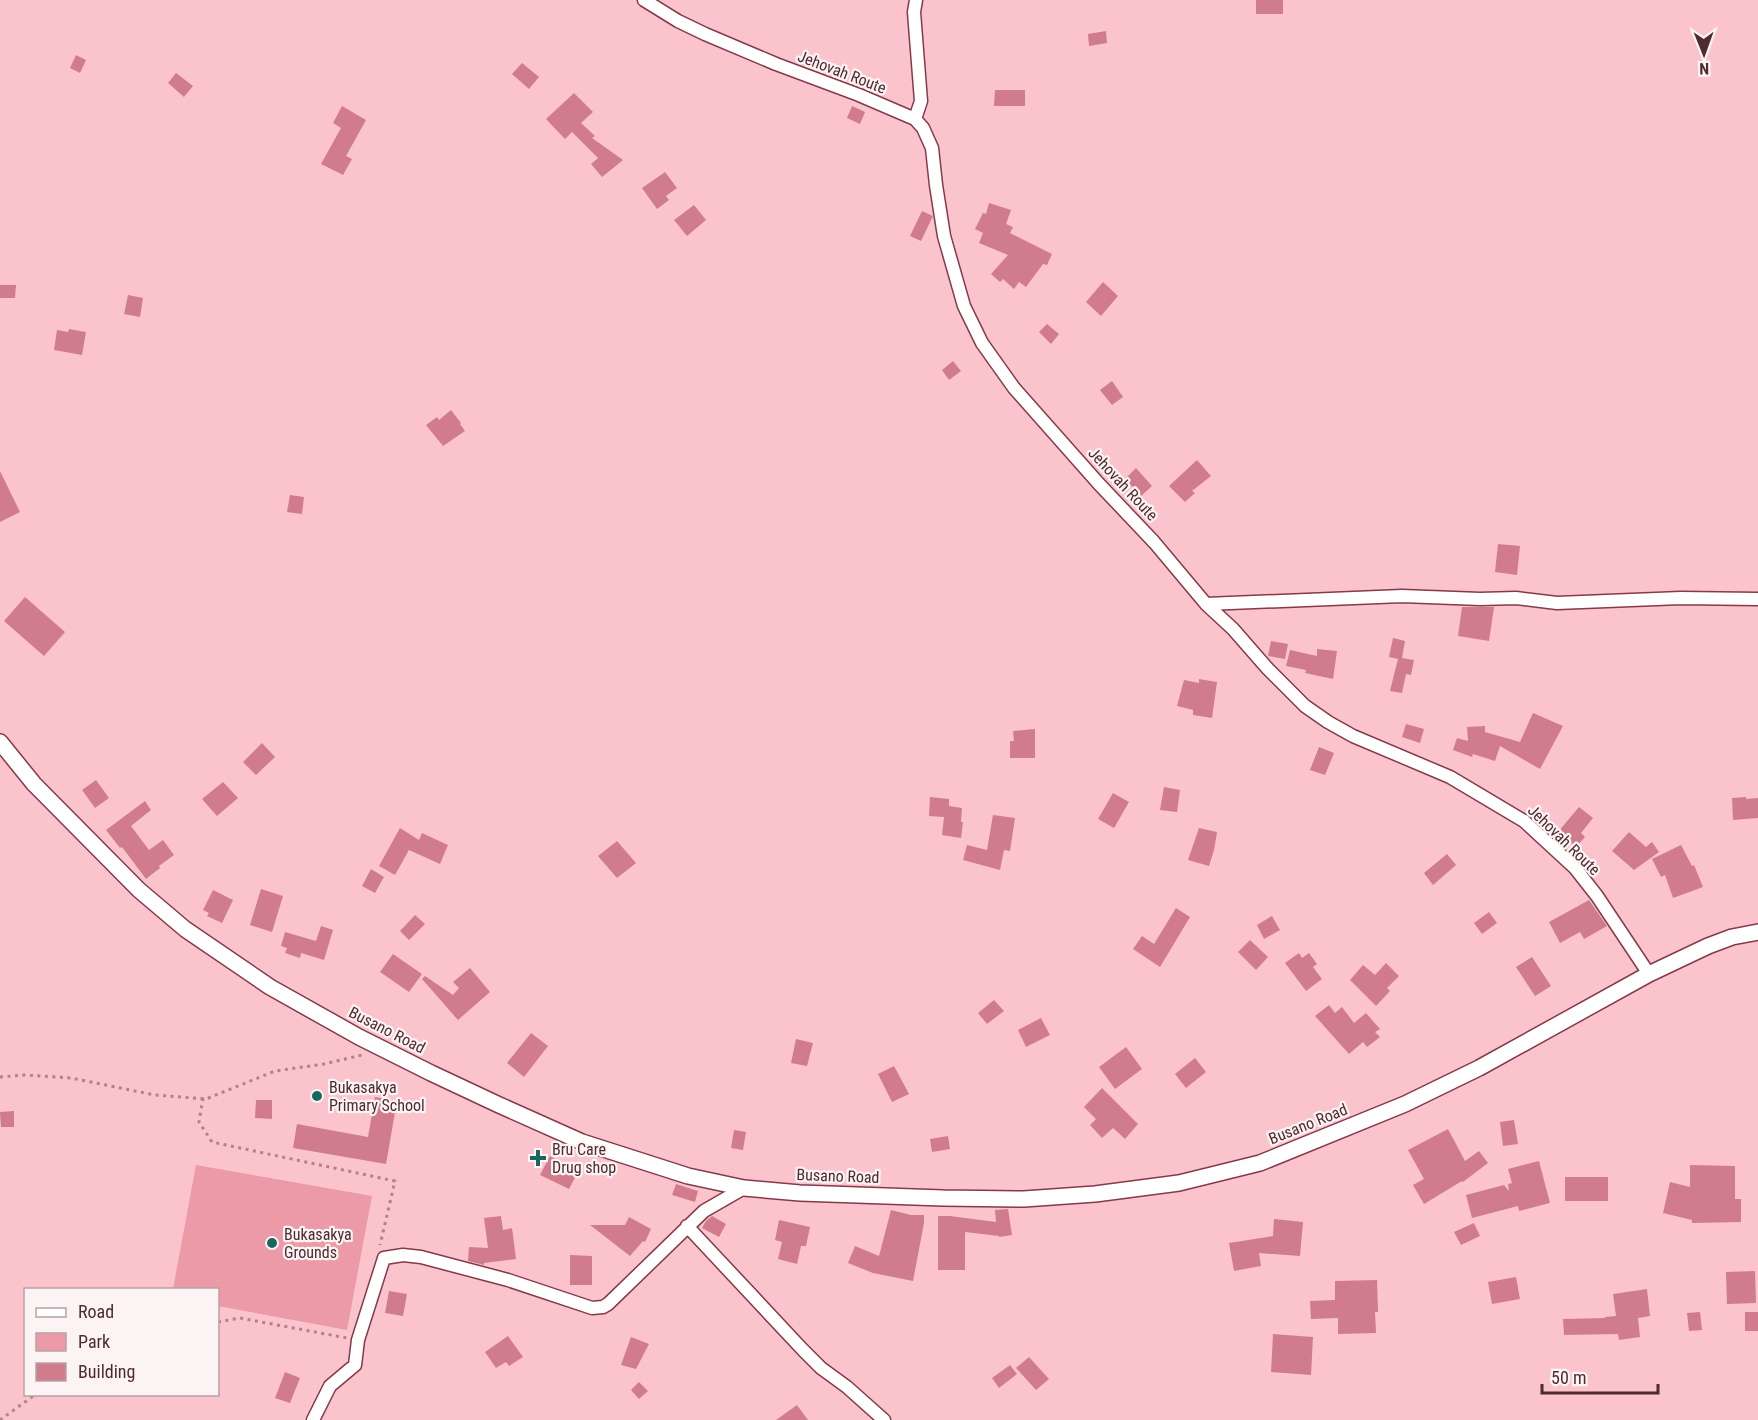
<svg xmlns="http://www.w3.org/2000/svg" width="1758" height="1420" viewBox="0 0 1758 1420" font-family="'Roboto Condensed',sans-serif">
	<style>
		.green { fill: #ec99a8 }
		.building { fill: #d07c8c }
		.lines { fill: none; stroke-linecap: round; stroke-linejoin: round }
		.minor-casing { stroke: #85394a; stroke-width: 15 }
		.tertiary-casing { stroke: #85394a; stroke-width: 18 }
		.path { stroke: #b18289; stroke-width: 3; stroke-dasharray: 3 4.5; stroke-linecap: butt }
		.minor { stroke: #fff; stroke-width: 12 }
		.tertiary { stroke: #fff; stroke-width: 15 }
		.poi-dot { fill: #1a6661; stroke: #fcf3f4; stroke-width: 2 }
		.labels { text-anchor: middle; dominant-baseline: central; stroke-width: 4.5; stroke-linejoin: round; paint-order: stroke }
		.street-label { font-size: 16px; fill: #4e2b31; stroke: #fcf3f4 }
		.poi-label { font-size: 16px; fill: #4e2b31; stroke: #fcf3f4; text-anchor: start }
	</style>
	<rect width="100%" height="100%" fill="#fbc4cc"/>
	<path class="green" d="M196 1165 372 1196 347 1330 218 1306V1290L173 1289Z"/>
	<path class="building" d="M1256 0H1283V14H1256Z
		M1106 31 1107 43 1089 46 1088 34Z
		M76 55 86 60 80 73 70 68Z
		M522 63 539 77 529 89 512 74Z
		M176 73 193 86 184 97 168 83Z
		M995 90H1025V106H994Z
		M574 93 593 112 581 123 595 136 592 138 623 160 602 177 591 164 598 158 572 132 565 139 546 119Z
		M342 106 366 120 346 156 352 159 343 175 321 164 341 128 333 123Z
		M852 106 865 112 860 124 847 118Z
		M665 172 677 188 666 196 669 200 657 209 642 188Z
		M989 203 1011 210 1006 224 1013 227 1010 233 1052 254 1047 265 1043 264 1026 287 1019 282 1014 289 1003 279 1000 282 991 274 1008 255 979 243 983 233 975 229 983 213 986 214Z
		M694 205 706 220 687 236 674 220Z
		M922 211 933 216 921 241 910 236Z
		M1103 282 1118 296 1101 316 1086 302Z
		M0 285H16L15 298H0Z
		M128 295 143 298 140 317 124 314Z
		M1047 324 1059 334 1051 344 1039 332Z
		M69 329 86 332 82 355 54 350 57 330 68 332Z
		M953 361 961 371 949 380 942 370Z
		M1112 381 1123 397 1112 405 1100 390Z
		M451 410 461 423 460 424 465 431 443 446 426 425 437 417 439 420Z
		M1197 460 1211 476 1192 491 1195 493 1185 502 1169 486Z
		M1136 468 1152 486 1141 496 1125 479Z
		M0 471 20 512 0 522Z
		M290 495 304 497 302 514 287 512Z
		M1498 544 1520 546 1517 575 1495 572Z
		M25 597 65 632 44 656 4 621Z
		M1462 607H1494L1489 641 1458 636Z
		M1393 638 1405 641 1402 658 1414 660 1411 675 1406 674 1402 693 1390 691 1398 659 1389 657Z
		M1271 641 1288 644 1285 659 1268 656Z
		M1317 649 1337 651 1333 679 1305 673 1306 670 1286 666 1290 650 1317 656Z
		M1199 679 1217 682 1212 718 1193 715V710L1177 706 1184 680 1199 683Z
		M1533 713 1563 726 1540 769 1500 746 1495 761 1473 754 1472 757 1453 750 1457 738 1468 741 1467 727 1485 726V732L1520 742Z
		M1406 724 1424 729 1420 743 1402 737Z
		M1035 729V758H1010V741H1014L1013 731Z
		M262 743 275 757 256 775 243 762Z
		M1319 747 1334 753 1325 775 1310 770Z
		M96 780 109 798 95 808 82 790Z
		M223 782 238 798 217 816 202 799Z
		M1164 787 1180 790 1177 812 1160 810Z
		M1113 793 1129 802 1114 828 1098 819Z
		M930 797 949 799V806L962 808 961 822H963L961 838 942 835 944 817 929 816Z
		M1746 797V799L1758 798V818L1733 820 1732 798Z
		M145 801 151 810 131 826 149 850 163 840 174 855 159 866 160 868 146 879 122 847 120 848 106 830Z
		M1579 807 1593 818 1581 833 1585 837 1576 847 1558 832Z
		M993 815 1015 818 1010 851 1004 850 1000 870 963 860 967 845 987 850Z
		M400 828 419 840 422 833 448 845 440 864 409 850 395 875 379 866Z
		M1199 828 1217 832 1214 850 1209 866 1188 860Z
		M1629 832 1646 847 1652 842 1659 852 1634 870 1612 851Z
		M617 841 636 863 617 878 598 856Z
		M1681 845 1692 866 1694 865 1703 887 1673 898 1665 875 1661 877 1652 859Z
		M1447 854 1456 865 1433 885 1424 873Z
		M371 869 384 877 375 893 362 886Z
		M261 889 283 896 272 932 250 925Z
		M213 890 233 900 222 923 207 916 209 913 203 910Z
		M1589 900 1607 926 1584 939 1580 932 1560 943 1549 922Z
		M1176 908 1190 917 1160 967 1133 949 1142 936 1154 944Z
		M1489 912 1497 923 1482 934 1474 923Z
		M415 915 425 924 409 940 400 931Z
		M1272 916 1280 930 1264 939 1257 925Z
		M321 926 333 930 324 960 301 953 300 958 285 953 287 948 281 946 285 932 316 941Z
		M1250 940 1268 957 1256 970 1238 952Z
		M1299 953 1302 958 1309 953 1317 964 1313 967 1322 979 1306 991 1285 963Z
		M393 954 422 974 409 992 380 972Z
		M1532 957 1551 986 1535 996 1516 967Z
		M1386 963 1399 976 1387 988 1390 991 1376 1006 1350 980 1363 965 1375 975Z
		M470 968 490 992 458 1020 422 979 425 976 453 995 459 988 453 982Z
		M994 1000 1004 1011 987 1024 978 1013Z
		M1329 1005 1335 1013 1342 1007 1354 1023 1366 1013 1380 1029 1375 1032 1380 1037 1367 1047 1363 1042 1349 1054 1315 1016Z
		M1041 1018 1050 1035 1026 1047 1018 1030Z
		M531 1033 548 1046 524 1077 507 1063Z
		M796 1039 813 1043 807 1066 791 1063Z
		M1126 1047 1142 1069 1115 1089 1099 1067Z
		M1195 1058 1206 1072 1186 1088 1175 1074Z
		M894 1066 909 1094 892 1102 878 1074Z
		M1102 1088 1138 1124 1125 1139 1113 1128 1102 1138 1090 1125 1096 1119 1084 1107Z
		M375 1097 397 1101 386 1164 293 1148 297 1124 368 1137Z
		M256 1100H272V1119L255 1118Z
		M14 1111V1127H1L0 1112Z
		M1514 1120 1518 1144 1503 1146 1500 1122Z
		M1448 1129 1465 1161 1479 1151 1488 1163 1463 1182 1462 1181 1424 1204 1413 1185 1424 1179 1408 1150Z
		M734 1130 746 1132 743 1150 731 1148Z
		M948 1136 950 1149 932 1152 930 1139Z
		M550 1156 579 1170 569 1189 540 1175Z
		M1539 1161 1550 1203 1519 1211 1518 1206 1472 1218 1466 1195 1504 1185 1509 1191 1508 1184 1512 1183 1508 1169Z
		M1690 1165 1735 1166V1199H1741V1222L1692 1223V1220L1663 1213 1670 1182 1690 1187Z
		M1565 1177H1608V1201H1565Z
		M676 1184 698 1191 695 1202 672 1195Z
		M1008 1209 1012 1235 999 1237V1236L965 1232V1270H938V1216H950L996 1222 995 1210Z
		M891 1210 911 1215H924V1223L913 1281 873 1273 848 1263 855 1246 879 1256Z
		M501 1216 503 1230 512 1228 516 1259 484 1263V1265L468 1261 469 1247 488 1248 484 1218Z
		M712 1216 726 1224 719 1237 702 1228 706 1221Z
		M629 1217 651 1229 645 1242 643 1241 630 1256 590 1225H625Z
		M1274 1219 1303 1222 1300 1256 1259 1253 1261 1266 1234 1271 1229 1243 1273 1236Z
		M779 1220 810 1227 806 1246H801L797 1264 778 1259 782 1242 775 1240Z
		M1474 1223 1480 1236 1461 1245 1454 1232Z
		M570 1255 592 1256V1285H570Z
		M1755 1271 1756 1303 1727 1304 1726 1272Z
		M1516 1277 1520 1299 1492 1304 1488 1282Z
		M1377 1280 1378 1312H1375L1376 1333 1338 1334V1318L1311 1319 1310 1301 1335 1300V1281Z
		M1647 1289 1650 1316 1638 1318 1640 1337 1619 1340 1618 1334 1564 1335 1563 1319 1605 1318V1317L1616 1316 1613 1294Z
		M389 1291 407 1294 403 1316 385 1313Z
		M1700 1312 1702 1330 1689 1331 1687 1313Z
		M1745 1312H1758V1331H1745Z
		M1273 1334 1313 1337 1311 1375 1271 1372Z
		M508 1336 523 1357 509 1366 506 1362 496 1368 485 1352Z
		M631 1337 649 1344 636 1369 621 1365Z
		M1029 1357 1049 1379 1036 1390 1016 1368Z
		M1010 1365 1017 1374 999 1388 992 1378Z
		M285 1372 300 1378 290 1403 275 1398Z
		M639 1382 648 1391 639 1399 631 1390Z
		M797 1405 808 1420H776Z"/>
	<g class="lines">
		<g class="minor-casing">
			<path id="minor" d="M644 0 678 21 705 34 776 64 859 95 915 119 923 128 932 148 936 185 944 236 964 306 982 343 1014 388 1099 484 1154 542 1206 604 1233 629 1268 669 1305 706 1328 722 1353 736 1450 777 1524 821 1575 868 1597 896 1649 974
				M915 119 921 101 914 12 916 0
				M1206 604 1402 596 1480 599 1516 598 1557 603 1681 598 1758 599
				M687 1226 803 1350 821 1368 847 1387 884 1420
				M313 1420 330 1386 355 1365 358 1340 384 1258 403 1255 421 1257 508 1280 592 1308 603 1307 608 1304 704 1211 744 1188"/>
		</g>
		<g class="tertiary-casing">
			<path id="tertiary" d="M0 742 34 784 139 890 185 929 270 987 359 1037 431 1073 497 1104 582 1142 688 1176 744 1188 800 1193 943 1198 1024 1199 1095 1194 1179 1183 1260 1163 1405 1104 1479 1068 1649 974 1708 946 1732 937 1758 932"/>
		</g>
		<path class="path" d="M0 1077 24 1075 71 1078 155 1095 206 1099 275 1071 324 1064 362 1055
			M203 1098 199 1122 212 1142 395 1181 380 1245
			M218 1322 240 1318 347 1338
			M0 1420 36 1394"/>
		<use href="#minor" class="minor"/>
		<use href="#tertiary" class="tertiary"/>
	</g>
	<g class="poi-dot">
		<circle cx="317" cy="1096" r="6"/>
		<path d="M535 1149h6v6h6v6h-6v6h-6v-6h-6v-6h6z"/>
		<circle cx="272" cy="1243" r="6"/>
	</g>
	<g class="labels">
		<g class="street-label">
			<text transform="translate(842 72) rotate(21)">Jehovah Route</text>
			<text transform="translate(1123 484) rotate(47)">Jehovah Route</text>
			<text transform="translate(1564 840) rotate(44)">Jehovah Route</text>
			<text transform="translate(387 1030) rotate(27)">Busano Road</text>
			<text transform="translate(1308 1124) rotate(-22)">Busano Road</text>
			<text transform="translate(838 1176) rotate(2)">Busano Road</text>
		</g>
		<g class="poi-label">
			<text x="329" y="1087">Bukasakya<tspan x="329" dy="18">Primary School</tspan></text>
			<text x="552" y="1149">Bru Care<tspan x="552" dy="18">Drug shop</tspan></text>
			<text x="284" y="1234">Bukasakya<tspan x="284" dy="18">Grounds</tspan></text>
		</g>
	</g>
	<rect x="24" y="1288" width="195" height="108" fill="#fcf3f4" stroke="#b6a3a6" stroke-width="1.5"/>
	<rect x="36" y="1308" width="30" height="9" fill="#ffffff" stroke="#b6a3a6" stroke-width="1.5"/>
	<text x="78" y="1318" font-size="18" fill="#4e2b31">Road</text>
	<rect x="36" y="1333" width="30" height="18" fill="#ec99a8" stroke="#b6a3a6" stroke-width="1.5"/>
	<text x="78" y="1348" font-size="18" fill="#4e2b31">Park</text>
	<rect x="36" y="1363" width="30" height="18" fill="#d07c8c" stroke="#b6a3a6" stroke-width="1.5"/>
	<text x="78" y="1378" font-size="18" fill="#4e2b31">Building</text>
	<g transform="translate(1704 54) rotate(179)" stroke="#fcf3f4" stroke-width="4.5" paint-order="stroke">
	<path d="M0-4.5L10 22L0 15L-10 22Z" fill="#4e2b31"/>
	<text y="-9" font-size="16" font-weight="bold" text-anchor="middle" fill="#4e2b31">N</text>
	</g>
	<path d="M1542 1384v9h116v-9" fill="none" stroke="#4e2b31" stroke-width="3"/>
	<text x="1551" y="1384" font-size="18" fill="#4e2b31" stroke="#fcf3f4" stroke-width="4.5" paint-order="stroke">50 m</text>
</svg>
